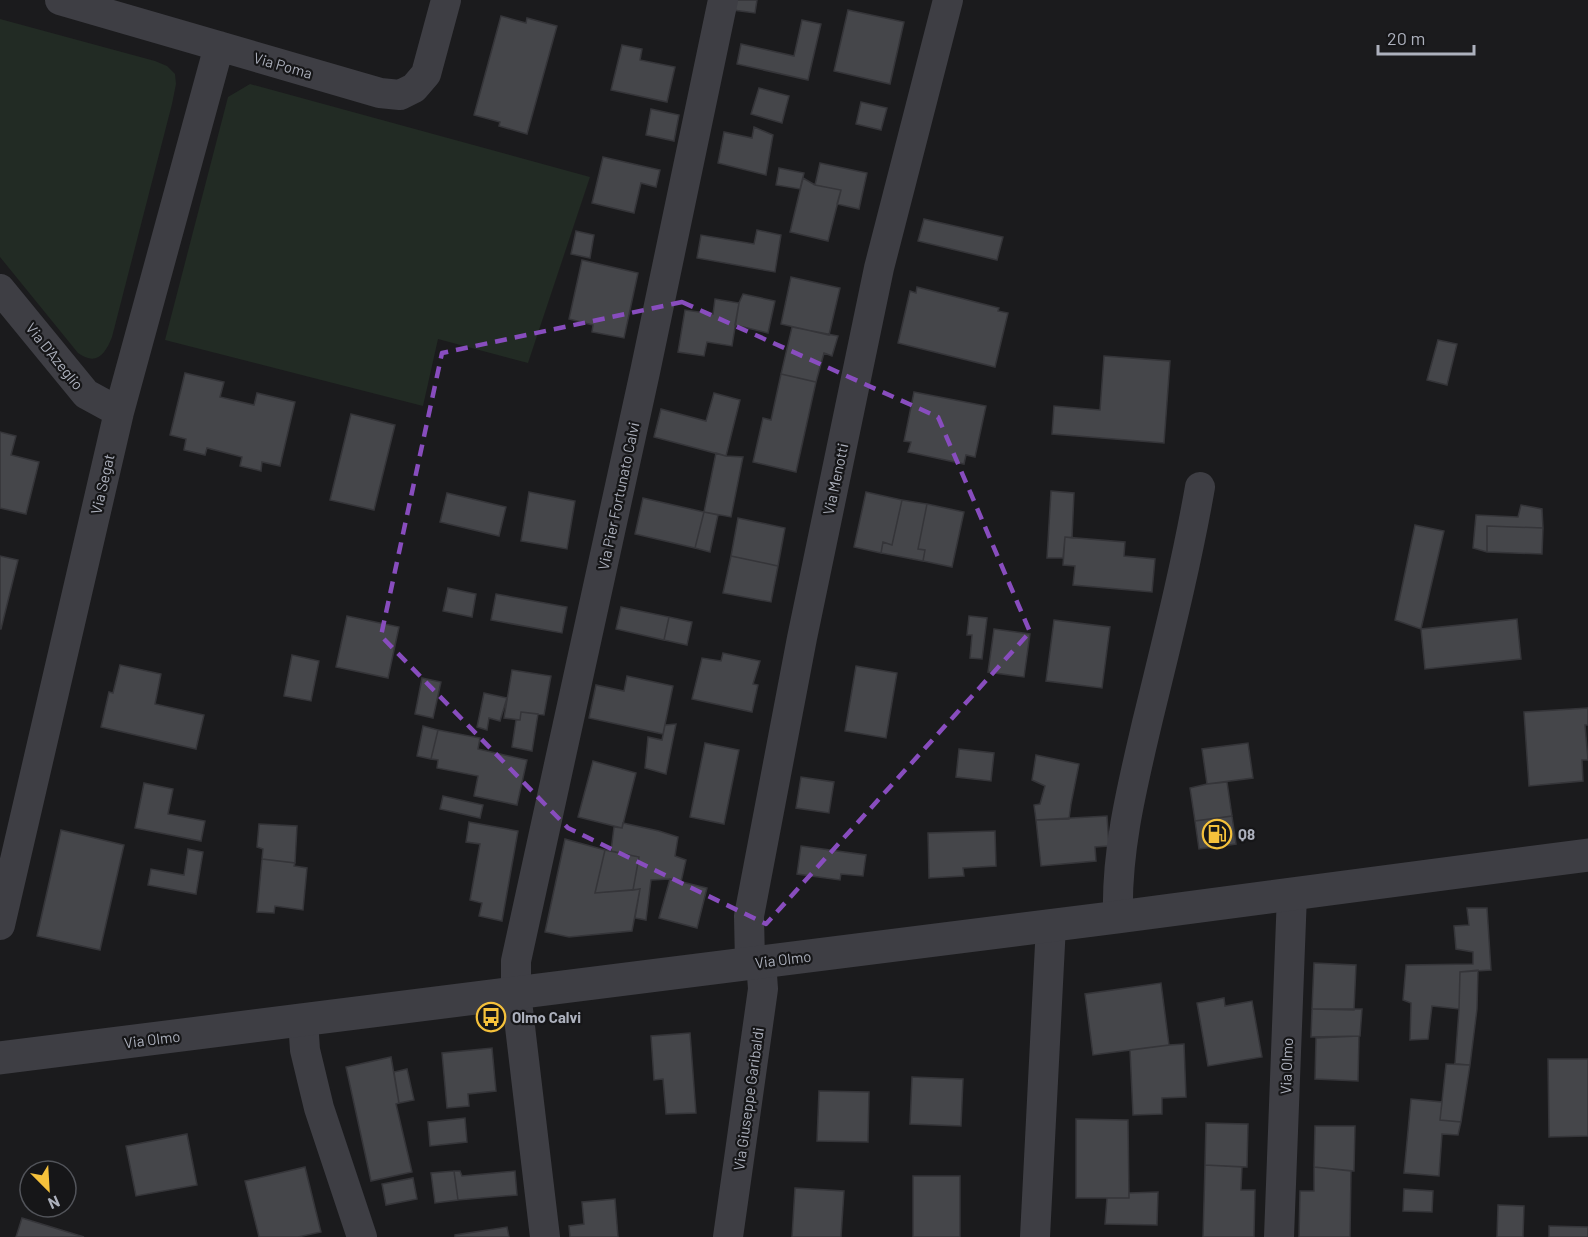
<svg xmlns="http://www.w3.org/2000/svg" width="1588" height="1237" viewBox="0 0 1588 1237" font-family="Barlow,sans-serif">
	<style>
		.green { fill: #222b24 }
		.building { fill: #45464a; stroke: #353539; stroke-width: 1.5 }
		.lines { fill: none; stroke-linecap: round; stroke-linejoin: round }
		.minor { stroke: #3e3e44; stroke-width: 30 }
		.tertiary { stroke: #3e3e44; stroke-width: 33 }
		.marked { fill: none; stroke: #884dbe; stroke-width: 4.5; stroke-dasharray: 12 8; stroke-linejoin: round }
		.labels { text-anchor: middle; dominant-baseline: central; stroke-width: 4.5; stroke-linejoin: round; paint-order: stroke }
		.street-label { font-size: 15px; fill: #adb1bd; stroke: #161618 }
		.poi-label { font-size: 15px; font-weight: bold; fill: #adb1bd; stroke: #161618; text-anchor: start }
	</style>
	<rect width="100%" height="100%" fill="#1b1b1d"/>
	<path class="green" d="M0 19 155 61 167 66 175 74 176 84 172 104 112 337C105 355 96 366 78 353L0 257Z
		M250 84 590 177 528 363 438 339 423 406 165 340 228 97Z"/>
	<path class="building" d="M735 0H757L755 13 733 10Z
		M848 10 904 22 890 84 834 71Z
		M501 16 526 23 527 18 557 26 527 134 499 126 500 122 474 115Z
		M802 20 821 24 808 80 737 64 741 44 794 56Z
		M622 45 642 49 640 60 675 67 667 102 611 90Z
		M759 88 789 96 782 123 751 114Z
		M861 102 887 108 881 130 856 124Z
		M651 109 679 115 674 141 646 135Z
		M754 127 773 135 766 175 718 163 724 132 752 138Z
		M603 157 660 170 656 187 641 183 634 213 592 203Z
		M820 163 867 173 859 209 837 204 841 190 815 185Z
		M779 168 804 173 800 189 776 185Z
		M803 178 815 185 841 190 828 241 790 232Z
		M924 219 1003 237 997 260 918 241Z
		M757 230 781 235 775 272 697 258 701 235 754 244Z
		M576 231 594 235 590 258 571 254Z
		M582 260 638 273 624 338 592 332 593 325 569 319Z
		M791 277 840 288 829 335 781 324Z
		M917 287 999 308 998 311 1008 313 995 367 898 343 910 291 916 293Z
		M743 294 775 301 768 333 735 325 739 303Z
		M715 299 739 303 732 346 707 342 704 356 678 352 685 310 713 314Z
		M792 327 838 336 832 356 824 353 816 382 781 374Z
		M1438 340 1457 344 1447 385 1427 380Z
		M1104 356 1170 361 1164 443 1052 434 1054 406 1100 410Z
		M185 373 224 382 220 397 254 405 257 393 295 402 280 466 262 462 261 471 240 466 242 457 207 448 205 455 184 450 186 439 170 435Z
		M781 374 816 382 796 472 753 462 763 418 771 420Z
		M914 392 986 406 975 457 966 455 964 464 908 452 911 442 904 441Z
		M714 393 740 400 726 456 654 437 661 409 706 421Z
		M351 414 395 425 374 510 330 500Z
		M0 432 16 436 11 455 39 462 26 514 0 508Z
		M716 453 726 456 743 457 731 517 704 512Z
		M1051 491 1074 493 1072 538 1065 537 1063 558H1047Z
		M529 492 575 501 567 549 521 541Z
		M866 492 902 500 892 545 883 542 881 553 854 547Z
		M447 493 506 507 499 536 440 522Z
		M643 498 704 512 695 548 635 534Z
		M902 500 927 504 918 549 925 550 923 561 881 553 883 542 892 545Z
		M927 504 964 512 952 567 923 561 925 550 918 549Z
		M1521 505 1542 509 1543 528 1487 526V552L1473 548 1476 515 1518 517Z
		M704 512 718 515 710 552 695 548Z
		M738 518 785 528 778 566 731 556Z
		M1415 525 1444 531 1421 629 1395 620Z
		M1487 526 1543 528 1542 554 1487 552Z
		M1065 537 1125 542 1124 556 1155 559 1152 592 1073 585 1075 566 1063 565Z
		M0 556 18 560 1 629H0Z
		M731 556 778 566 771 602 723 593Z
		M448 588 476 594 472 617 443 611Z
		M496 594 567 607 562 633 491 620Z
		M621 607 669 617 664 640 616 629Z
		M347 616 399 627 388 678 336 667Z
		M969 616 987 618 982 659 970 658 972 635H967Z
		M669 617 692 622 687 645 664 640Z
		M1517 619 1521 659 1425 669 1421 629Z
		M1054 620 1110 627 1102 688 1046 681Z
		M994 629 1030 634 1024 677 988 672Z
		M723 653 760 661 753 684 758 685 752 712 692 699 702 658 721 661Z
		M292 655 319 661 311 701 284 696Z
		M120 665 161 674 155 704 204 715 196 749 101 727 109 692 113 693Z
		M856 666 897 673 886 738 845 731Z
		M512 670 551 676 544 715 521 712 520 720 504 718Z
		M627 676 673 686 663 734 589 718 596 685 624 691Z
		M422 678 441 682 433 718 415 714Z
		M484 693 507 698 500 721 489 718 487 730 477 727Z
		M1588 708V725H1585L1588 760H1582L1583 781 1529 786 1524 712Z
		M521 712 538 714 532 751 512 747 516 720H520Z
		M676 724 666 774 645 768 648 737 662 740 665 725Z
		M423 726 438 730 431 759 417 756Z
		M438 730 480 738 478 749 527 760 517 805 474 796 478 776 437 768 438 760 431 759Z
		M705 743 739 750 724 824 690 817Z
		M1248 743 1253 778 1207 784 1202 749Z
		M959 749 994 753 991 781 956 777Z
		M1036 755 1079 764 1071 804 1069 819 1036 820 1034 805 1040 804 1045 786 1032 780Z
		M593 761 636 773 622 828 578 817Z
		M801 777 834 782 829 813 796 808Z
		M1227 782 1232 816 1195 821 1190 788 1207 784Z
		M144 783 173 789 168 814 205 821 201 841 135 828Z
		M443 796 483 805 480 818 440 809Z
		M1107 816 1109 846 1095 847 1096 861 1041 866 1036 820Z
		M1232 816 1236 844 1199 849 1195 821Z
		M469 822 518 831 502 921 479 916 482 903 470 900 480 844 466 842Z
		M623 823 659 831 678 837 675 856 686 860 681 882 670 879 651 880 646 920 635 918 640 889 633 890 639 857 611 851 614 827 622 828Z
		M259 824 297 826 295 863 262 859 263 849 257 847Z
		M61 830 124 845 100 950 37 936Z
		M995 831 996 866 963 868 964 876 929 878 928 833Z
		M565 839 605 850 595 893 640 889 632 931 569 937 545 932Z
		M801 846 866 855 863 876 841 874 840 880 797 874Z
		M188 849 203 852 196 894 148 885 151 869 184 875Z
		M605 850 639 857 633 890 595 893Z
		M262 859 295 863 294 866 307 868 303 910 275 906 274 913 257 912Z
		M670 879 707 888 697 928 659 918Z
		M1467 908H1487L1491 970 1460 972 1459 1009 1432 1006 1428 1039 1410 1040 1411 1003 1403 1000 1406 965 1473 964V952L1456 949 1454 926 1469 925Z
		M1314 963 1356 965 1354 1010 1312 1009Z
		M1478 970 1477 1009 1470 1065 1455 1064 1459 1009 1460 972Z
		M1161 983 1169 1045 1093 1055 1085 994Z
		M1224 998 1225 1006 1252 1001 1262 1057 1208 1066 1197 1003Z
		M1312 1009H1362L1360 1036 1311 1037Z
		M690 1033 696 1113 666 1114 663 1079 654 1080 651 1036Z
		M1359 1036 1358 1081 1315 1079 1316 1038Z
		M1184 1044 1186 1097 1162 1098V1114L1133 1115 1130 1050 1169 1045Z
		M492 1048 496 1091 468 1094 469 1106 447 1108 442 1053Z
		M391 1057 399 1103 396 1104 412 1172 371 1181 346 1067Z
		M1548 1059H1588V1136L1549 1137Z
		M1446 1064 1470 1065 1461 1122 1440 1120Z
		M407 1069 414 1100 399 1103 394 1072Z
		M912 1077 963 1079 961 1126 910 1124Z
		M819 1091 869 1092 868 1142 817 1141Z
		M1411 1099 1442 1102 1440 1120 1461 1122 1458 1135 1442 1134 1439 1176 1404 1173Z
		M465 1118 467 1142 430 1146 428 1122Z
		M1076 1119 1128 1120 1129 1198H1076Z
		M1206 1123 1248 1124 1247 1167 1205 1165Z
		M1315 1126H1355L1354 1171 1314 1167Z
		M187 1134 197 1185 136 1196 126 1146Z
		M1205 1165 1242 1167 1241 1190H1255L1254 1237H1203Z
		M305 1167 321 1232 298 1237H259L245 1181Z
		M1314 1167 1351 1171 1350 1237H1299L1300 1191H1314Z
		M454 1171 458 1200 435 1203 431 1173Z
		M454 1171H460L462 1176 515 1171 517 1195 458 1200Z
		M913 1176H960V1237H913Z
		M413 1178 417 1199 386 1205 382 1184Z
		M795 1188 844 1191 841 1237H792Z
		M1404 1189 1433 1191 1432 1212 1403 1211Z
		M1158 1192 1157 1225 1105 1224 1107 1198H1129V1193Z
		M615 1199 618 1237H570L569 1226 584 1224 582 1202Z
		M1498 1205 1524 1206 1523 1237H1497Z
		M22 1218 84 1237H16Z
		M1549 1226 1588 1227V1237H1549Z
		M507 1227 509 1237H455V1235Z"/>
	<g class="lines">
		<path class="minor" d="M60 0 380 93 400 95 414 88 426 74 446 0
			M0 289 86 394 119 412
			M1118 917C1116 851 1132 787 1147 723 1166 645 1186 567 1200 487
			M0 925 119 412 219 46
			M750 963 749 916 802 638 879 268 948 0
			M303 1020 305 1050 319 1108 362 1237
			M545 1237 516 993V961L645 372 723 0
			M728 1237 763 989 761 961
			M1035 1237 1051 925
			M1279 1237 1292 894"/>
		<path class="tertiary" d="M0 1058 1118 917 1588 855"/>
	</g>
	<path class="marked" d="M682 302 938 417 1030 632 766 924 568 828 381 636 442 353Z"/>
	<defs>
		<g id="fuel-ring" transform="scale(1.5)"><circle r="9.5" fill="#161618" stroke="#f5c13b" stroke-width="1.5"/><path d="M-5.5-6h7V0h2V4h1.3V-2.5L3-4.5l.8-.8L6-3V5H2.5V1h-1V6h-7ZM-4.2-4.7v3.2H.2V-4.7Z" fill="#f5c13b"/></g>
		<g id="bus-ring" transform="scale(1.5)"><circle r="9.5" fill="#161618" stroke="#f5c13b" stroke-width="1.5"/><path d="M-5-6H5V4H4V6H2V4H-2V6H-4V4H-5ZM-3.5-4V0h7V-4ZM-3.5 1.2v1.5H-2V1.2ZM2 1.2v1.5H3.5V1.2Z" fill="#f5c13b"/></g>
	</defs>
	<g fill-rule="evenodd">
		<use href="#fuel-ring" x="1217" y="834"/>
		<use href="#bus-ring" x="491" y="1017"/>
	</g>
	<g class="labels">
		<g class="street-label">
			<text transform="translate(283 65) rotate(16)">Via Poma</text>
			<text transform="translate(55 356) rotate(51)">Via D'Azeglio</text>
			<text transform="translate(835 479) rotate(-78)">Via Menotti</text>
			<text transform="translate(102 484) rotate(-77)">Via Segat</text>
			<text transform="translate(618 496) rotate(-78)">Via Pier Fortunato Calvi</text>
			<text transform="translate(783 959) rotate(-7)">Via Olmo</text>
			<text transform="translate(152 1039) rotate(-7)">Via Olmo</text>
			<text transform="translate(1286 1066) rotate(-88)">Via Olmo</text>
			<text transform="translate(748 1099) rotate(-82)">Via Giuseppe Garibaldi</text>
		</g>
		<g class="poi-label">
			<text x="1238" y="834">Q8</text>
			<text x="512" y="1017">Olmo Calvi</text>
		</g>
	</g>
	<g transform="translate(48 1189) rotate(156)"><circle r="28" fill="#161618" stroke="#52545a" stroke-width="1.5"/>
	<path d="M0-4.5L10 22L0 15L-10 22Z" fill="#f5c13b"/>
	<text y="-9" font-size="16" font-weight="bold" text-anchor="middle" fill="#adb1bd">N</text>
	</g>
	<path d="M1378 45v9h96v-9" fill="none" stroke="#adb1bd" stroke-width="3"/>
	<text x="1387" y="45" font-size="18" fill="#adb1bd" stroke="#161618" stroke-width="4.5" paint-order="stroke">20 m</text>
</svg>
